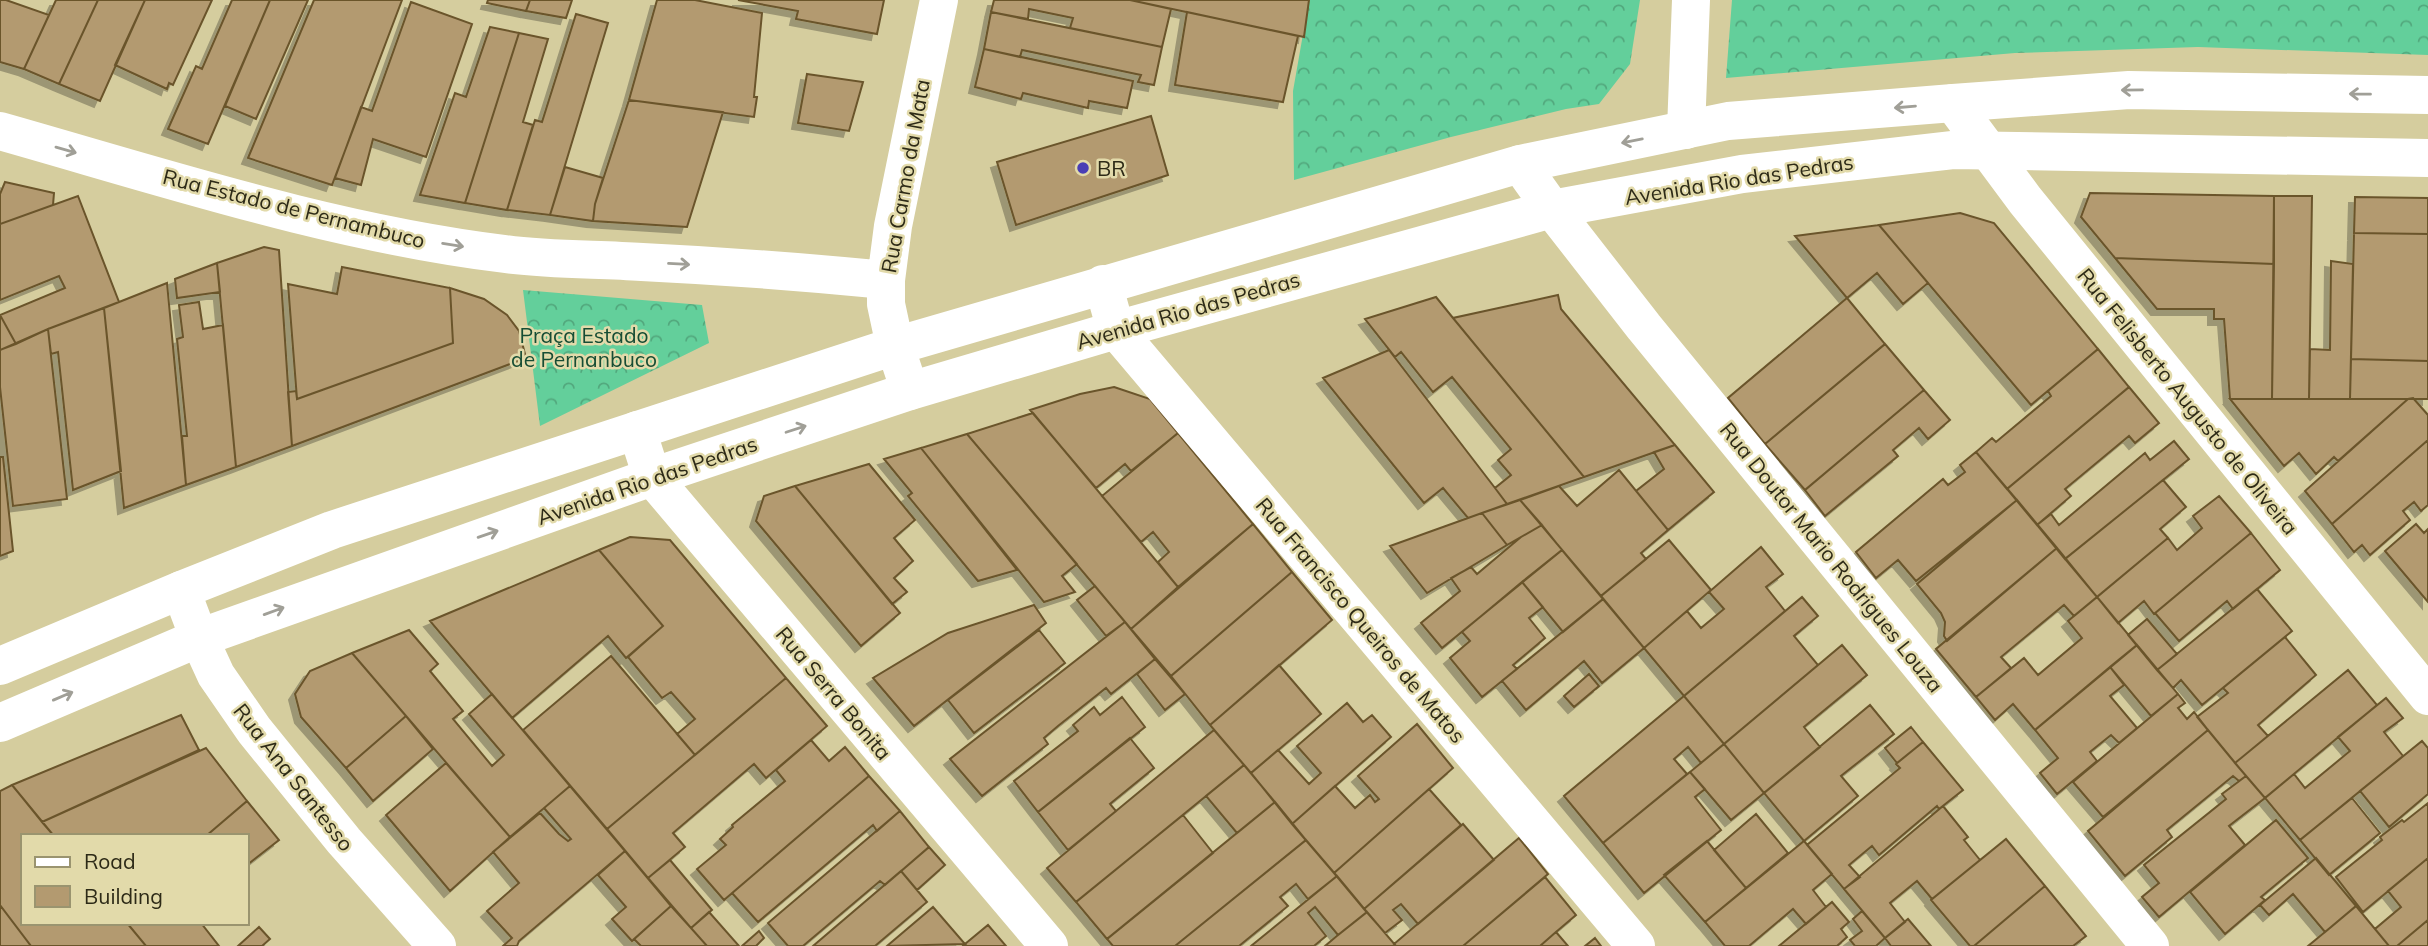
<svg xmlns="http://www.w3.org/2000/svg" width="2428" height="946" viewBox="0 0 2428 946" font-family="Mulish,sans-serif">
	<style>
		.forest { fill: url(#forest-crowns) }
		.building { fill: #b39a70; stroke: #6a542c; stroke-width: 2; filter: url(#shadow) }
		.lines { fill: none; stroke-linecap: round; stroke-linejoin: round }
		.minor { stroke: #fff; stroke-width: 38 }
		.major { stroke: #fff; stroke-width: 38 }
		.oneway { stroke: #a09f97 }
		.poi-dot { fill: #493eb5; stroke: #e2daaa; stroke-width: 2.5 }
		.labels { text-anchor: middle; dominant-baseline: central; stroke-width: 5; stroke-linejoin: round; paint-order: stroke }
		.poi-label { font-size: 21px; fill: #2d2a17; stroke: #e2daaa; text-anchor: start }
		.street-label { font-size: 21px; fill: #2d2a17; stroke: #e2daaa }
		.park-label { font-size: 21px; fill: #164d34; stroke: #e2daaa }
	</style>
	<defs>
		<pattern id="forest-crowns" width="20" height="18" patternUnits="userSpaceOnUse" patternTransform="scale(1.75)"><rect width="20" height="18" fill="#63cf9b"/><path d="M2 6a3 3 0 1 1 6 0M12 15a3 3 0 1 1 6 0" fill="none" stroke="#52a87d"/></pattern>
		<filter id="shadow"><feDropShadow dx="-6" dy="6" stdDeviation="0" flood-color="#0004"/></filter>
	</defs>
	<rect width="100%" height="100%" fill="#d5cd9e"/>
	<path class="forest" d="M1309 0H1640L1630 64 1599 104 1566 109 1451 137 1294 180 1293 91Z
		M1732 0H2428V55L2198 47 2015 53 1726 78Z
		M523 290 702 305 709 343 540 426Z"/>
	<path class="building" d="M0 0H6L49 15 24 69 0 62Z
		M56 0H98L59 84 24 69Z
		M98 0H145L100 101 59 84Z
		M145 0H212L173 85 169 83 167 89 115 65Z
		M232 0H270L208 144 168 129 196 66 202 69Z
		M270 0H308L256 119 225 106Z
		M314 0H402L332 185 248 158Z
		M488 0H530L526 11 487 3Z
		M530 0H572L566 18 526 11Z
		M657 0H695L762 13 754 97H757L754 117 629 100Z
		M738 0H884L877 34 796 19 798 11Z
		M994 0H1130L1171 9 1162 47 1070 28 1073 18 1029 9 1028 19 991 12Z
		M1130 0H1309L1304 37Z
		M411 2 472 24 426 157 373 139 361 185 335 178 361 107 372 111Z
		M991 12 1162 47 1154 85 1138 82 1141 75 1022 50 1020 57 984 49Z
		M1187 12 1298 36 1283 102 1175 85Z
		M576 14 608 23 550 215 507 210 535 120 542 122Z
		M490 27 519 33 465 203 420 195 455 93 466 97Z
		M519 33 548 39 523 122 533 125 507 210 465 203Z
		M984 49 1133 81 1127 108 1089 101 1088 108 1023 93 1021 99 975 87Z
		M807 74 863 82 849 131 798 123Z
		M629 100 723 112 687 227 593 221 595 204Z
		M1151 116 1168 175 1016 225 997 162Z
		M565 167 603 178 595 204 593 221 550 215Z
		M5 182 54 193 53 205 0 224V194Z
		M2090 193 2274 196V264L2115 258 2081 217Z
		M78 196 119 302 48 329 16 344 0 315 65 288 59 276 0 300V224Z
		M2274 196H2312L2309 399H2272Z
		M2355 197 2428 198V234L2354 233Z
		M1960 213 1994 223 2098 349 2031 405 1879 225Z
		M1879 225 1928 283 1903 304 1877 273 1847 298 1795 236Z
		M2354 233 2428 234V361L2351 359Z
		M264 247 279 250 292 446 236 467 217 263Z
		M2115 258 2274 264 2272 399H2230L2224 319H2214V309H2157Z
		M2331 261 2353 264 2350 399H2309L2310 349 2330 350Z
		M217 263 220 292 177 298 175 279Z
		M342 267 450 288 453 343 297 399 288 284 337 294Z
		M167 283 186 485 124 508 104 308Z
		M450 288 484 299 507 315 519 331 526 358 292 446 288 392 296 391 297 399 453 343Z
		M1558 295 1561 309 1675 445 1584 477 1453 318Z
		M1436 297 1453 318 1584 477 1507 504 1495 488 1511 475 1498 460 1511 449 1452 377 1433 392 1401 352 1395 357 1365 319Z
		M1847 298 1885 344 1765 444 1728 398Z
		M199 302 203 329 223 325 236 467 186 485 182 436H187L177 339 183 337 179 305Z
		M104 308 121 471 73 490 58 352 51 354 48 329Z
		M0 315 16 344 0 350Z
		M48 329 67 499 13 506 0 387V350Z
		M1885 344 1924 390 1805 490 1765 444Z
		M2098 349 2129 387 2007 489 1976 452 1992 438 1996 442 2051 396 2048 391Z
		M1389 350 1495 488 1507 504 1468 518 1443 488 1424 503 1323 378Z
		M2351 359 2428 361V399H2350Z
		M1114 387 1150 399 1178 433 1131 471 1125 464 1096 488 1030 410 1080 394Z
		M2129 387 2159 423 2135 443 2129 436 2065 489 2071 496 2037 525 2007 489Z
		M1924 390 1950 420 1928 439 1919 428 1893 450 1898 456 1825 516 1805 490Z
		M2413 398 2428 415V440L2332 524 2305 491 2408 399Z
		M2230 399H2408L2338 461 2334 457 2316 474 2299 453 2284 466Z
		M1033 413 1178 587 1131 629 967 434Z
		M1178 433 1253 524 1178 587 1158 562 1169 552 1153 532 1141 542 1102 496Z
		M967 434 1077 564 1062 576 1075 592 1044 602 921 448Z
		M2428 440V505L2421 511 2414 502 2403 511 2410 520 2370 555 2362 545 2354 552 2332 524Z
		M2174 441 2189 459 2065 559 2037 525 2051 514 2059 525 2145 453 2150 460Z
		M1675 445 1714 492 1668 530 1636 491 1664 469 1654 452Z
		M921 448 1017 570 978 581 908 496 912 493 884 459Z
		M1976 452 2017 500 1916 581 1898 560 1876 578 1856 552 1943 479 1948 485 1965 472 1960 465Z
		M0 457H3L13 551 0 556Z
		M869 464 915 520 894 538 913 561 894 578 907 592 892 604 795 486Z
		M1619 470 1668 530 1641 553 1646 559 1601 596 1520 500 1559 486 1577 506Z
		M2163 480 2186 507 2160 529 2168 538 2097 597 2065 559Z
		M795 486 900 613 861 646 756 521 764 496Z
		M2219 496 2251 533 2154 614 2144 601 2118 623 2097 597 2168 538 2177 550 2202 528 2193 516Z
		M1520 500 1542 525 1507 545 1482 513Z
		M2017 500 2057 548 1947 641 1944 636 1945 622 1941 613 1917 584Z
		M1482 513 1507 545 1427 593 1390 546Z
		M1253 524 1292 572 1171 676 1131 629Z
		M2416 524 2424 533 2428 529V602L2385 551Z
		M1542 525 1562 550 1442 648 1421 623 1460 591 1451 578 1471 567 1477 574 1521 537Z
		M2251 533 2280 570 2233 609 2227 601 2179 641 2155 613Z
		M630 537 670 540 786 678 695 755 677 734 695 719 671 692 662 698 628 657 663 626 599 550Z
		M1669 540 1711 590 1644 648 1601 596Z
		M1761 547 1783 574 1766 587 1785 611 1684 696 1644 648 1687 611 1701 628 1724 609 1709 592Z
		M2057 548 2097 597 2074 616 2064 605 2001 657 2011 668 1976 697 1936 649Z
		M599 550 663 626 626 658 608 636 512 718 430 621Z
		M1562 550 1603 599 1563 632 1522 582Z
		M1292 572 1332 620 1210 725 1171 676Z
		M1522 582 1543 607 1529 618 1545 638 1513 665 1517 669 1482 697 1450 658 1470 641 1462 632Z
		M1095 586 1125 622 1106 636 1077 600Z
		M2257 589 2292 631 2202 705 2181 680 2173 688 2157 670Z
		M1802 597 1818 616 1794 636 1818 665 1724 744 1684 696Z
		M2097 597 2137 645 2035 730 2013 704 1995 720 1976 697 2024 658 2038 675 2082 638 2068 621Z
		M1603 599 1644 648 1602 683 1584 661 1526 710 1502 681Z
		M1034 605 1046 623 914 726 873 678 948 633Z
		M2147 619 2177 654 2157 670 2128 635Z
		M1125 622 1155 659 1111 694 1106 688 1058 726 1044 738 1048 744 982 796 950 759Z
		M409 630 438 664 430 671 463 711 453 719 492 766 504 755 469 714 492 694 570 786 510 837 352 653Z
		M1039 630 1065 663 974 733 948 700Z
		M2285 637 2316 675 2258 725 2268 736 2235 763 2197 717 2228 693 2223 688Z
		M1842 645 1867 675 1804 727 1820 747 1764 793 1724 744Z
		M2137 645 2178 694 2151 716 2110 667Z
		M352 653 406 716 346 768 301 717 295 694 310 671Z
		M611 656 695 755 607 829 523 730Z
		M1155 659 1185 694 1165 710 1137 674Z
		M1279 665 1321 714 1251 773 1210 725Z
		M2110 667 2124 685 2110 696 2137 728 2119 743 2111 735 2090 752 2097 761 2057 794 2040 773 2058 758 2035 730Z
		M2348 670 2377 705 2265 798 2235 763Z
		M1589 674 1599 686 1574 707 1564 696Z
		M786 678 827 726 766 778 754 764 673 833 685 847 648 878 607 829Z
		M2178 694 2185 703 2178 708 2187 719 2194 712 2208 730 2103 817 2073 782Z
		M1684 696 1724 744 1701 763 1688 747 1674 759 1687 774 1603 843 1564 796Z
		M1122 697 1145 727 1038 812 1014 781 1078 731 1073 725 1094 707 1100 715Z
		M2386 698 2403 718 2384 732 2403 756 2300 840 2265 798 2294 774 2305 788 2350 751 2338 737Z
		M1347 703 1363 722 1372 715 1391 737 1292 824 1251 773 1278 750 1309 784 1321 773 1297 746Z
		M1870 705 1894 734 1841 776 1858 796 1804 841 1764 793Z
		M181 715 199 750 42 822 12 785Z
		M406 716 433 749 373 801 346 768Z
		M1417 724 1453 768 1334 873 1292 824 1335 786 1355 808 1370 795 1375 802 1379 799 1358 776Z
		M1911 727 1923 742 1897 763 1885 748Z
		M1214 730 1244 765 1076 902 1047 868Z
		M2208 730 2246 776 2239 781 2233 776 2167 830 2172 837 2125 876 2088 831Z
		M1130 738 1154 768 1110 804 1116 811 1068 850 1038 812Z
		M811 740 829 761 845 747 869 776 724 900 697 869 726 845 720 839 733 827 732 825 785 781 776 770Z
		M2422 741 2428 748V794L2389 827 2360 791Z
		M1923 742 1963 790 1939 809 1937 806 1879 855 1872 846 1849 865 1860 877 1844 889 1807 845 1900 768 1896 764Z
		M1724 744 1764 793 1731 820 1690 772Z
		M206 748 247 801 206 836H54L42 822Z
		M446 763 510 837 450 891 386 815Z
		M1244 765 1275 802 1237 833 1206 796Z
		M1690 772 1705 789 1695 797 1721 830 1644 893 1603 843Z
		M869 776 900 811 877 831 873 825 758 922 732 893Z
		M2246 776 2265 798 2229 826 2245 845 2159 917 2142 897 2159 883 2144 865 2226 799 2222 794Z
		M12 785 54 836H23V923H127L146 946H31L0 905V791Z
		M570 786 625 851 519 941 517 946H503L512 938 487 911 519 883 493 852 540 813 559 834 568 841 571 839 544 808Z
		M1429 789 1461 825 1364 909 1334 873Z
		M2352 798 2380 833 2329 875 2300 840Z
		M247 801 279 840 247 865V836H206Z
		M1275 802 1306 840 1175 946H1113L1107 939Z
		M2428 803V858L2363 912 2336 877 2382 840 2380 837 2402 820 2404 822Z
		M1943 806 1968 837 1964 840 1980 860 1932 899 1917 881 1890 903 1905 922 1885 938 1844 889Z
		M900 811 929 847 885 885 880 881 803 946H788L768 923Z
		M1756 814 1788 853 1746 888 1714 850Z
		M1183 815 1213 853 1107 939 1076 902Z
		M2276 820 2308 858 2261 897 2265 900 2225 934 2190 892Z
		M1463 824 1494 860 1418 924 1401 904 1393 910 1402 920 1385 933 1364 909Z
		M1519 838 1548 874 1463 946H1396L1394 944Z
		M2006 839 2045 886 1974 946H1970L1931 900Z
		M1306 840 1337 876 1308 899 1296 884 1280 897 1288 906 1239 946H1175Z
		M1707 841 1746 888 1705 922 1664 875Z
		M1804 841 1832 874 1813 890 1826 907 1806 924 1793 909 1749 946H1725L1705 922Z
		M929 847 945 865 917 890 901 871Z
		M625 851 671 906 632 941 612 919 626 907 598 875Z
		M2316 858 2356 906 2325 932 2293 894 2269 915 2260 905Z
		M2428 858V920L2397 946H2389L2375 929 2401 907 2388 891Z
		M670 860 712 910 691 928 648 878Z
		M901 871 927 902 875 946H813Z
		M1337 876 1367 912 1338 935 1315 907 1308 913 1326 936 1314 946H1251Z
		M1545 877 1576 915 1556 932 1540 946H1463Z
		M2045 886 2086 936 2073 946H1974Z
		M1832 902 1849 922 1841 929 1847 937 1837 946H1779Z
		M0 905 31 946H0Z
		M671 906 691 928 707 946H641L634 939Z
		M2356 906 2389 946H2308L2325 932Z
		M933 907 965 944 887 946Z
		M1862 911 1885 938 1876 946H1855L1850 940 1862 931 1853 919Z
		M709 912 739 946H707L691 928Z
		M1367 912 1396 946H1325L1338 935Z
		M1908 919 1931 946H1891L1885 938Z
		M2428 920V946H2397Z
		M127 923H201L219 946H146Z
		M988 925 1006 946H963L965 944Z
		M259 927 270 939 262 946H238Z
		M759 931 764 938 756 946H742Z
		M1556 932 1568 946H1540Z
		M1595 938 1601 946H1585Z"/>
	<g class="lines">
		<path class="minor" d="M1953 103 2025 200 2428 696
			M1686 130 1691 0
			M0 131C166 178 333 233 505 254 550 260 597 259 642 262 724 266 805 272 886 280
			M1520 164 1552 209 1644 327 2150 946
			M1103 284 1116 330 1636 946
			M910 391 895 346 886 304V280L893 226 939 0
			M637 430 652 477 1049 946
			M181 590 199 638 216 675 254 730 344 841 437 946"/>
		<path class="major" d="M0 666 181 590 332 530 895 346 1520 164 1728 121 1953 103 2129 90 2428 95
			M0 723 199 638 652 477 910 391 1116 330 1552 209 1742 174 1953 150 2428 158"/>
	</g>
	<defs><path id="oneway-shaft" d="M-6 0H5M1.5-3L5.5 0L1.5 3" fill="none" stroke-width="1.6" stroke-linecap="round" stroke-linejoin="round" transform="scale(1.75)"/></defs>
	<g class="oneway">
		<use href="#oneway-shaft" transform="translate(2132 90) rotate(179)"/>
		<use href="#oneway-shaft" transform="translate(2360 94) rotate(-179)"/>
		<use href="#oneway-shaft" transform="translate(1905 107) rotate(175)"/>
		<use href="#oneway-shaft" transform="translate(1632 141) rotate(169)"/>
		<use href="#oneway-shaft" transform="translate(66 150) rotate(16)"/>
		<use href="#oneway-shaft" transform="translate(453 245) rotate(9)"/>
		<use href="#oneway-shaft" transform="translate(679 264) rotate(3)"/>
		<use href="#oneway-shaft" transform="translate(796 429) rotate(-18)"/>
		<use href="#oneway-shaft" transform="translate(488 534) rotate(-19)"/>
		<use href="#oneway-shaft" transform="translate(274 611) rotate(-20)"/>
		<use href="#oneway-shaft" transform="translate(63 696) rotate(-23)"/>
	</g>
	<circle class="poi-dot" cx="1083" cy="168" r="7"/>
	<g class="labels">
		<g class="poi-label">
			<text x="1097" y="168">BR</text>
		</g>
		<g class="street-label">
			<text transform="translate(905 176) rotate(-80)">Rua Carmo da Mata</text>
			<text transform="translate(1739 179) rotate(-9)">Avenida Rio das Pedras</text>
			<text transform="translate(294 208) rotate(14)">Rua Estado de Pernambuco</text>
			<text transform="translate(1188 310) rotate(-16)">Avenida Rio das Pedras</text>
			<text transform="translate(2188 401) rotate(51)">Rua Felisberto Augusto de Oliveira</text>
			<text transform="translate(647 480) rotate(-19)">Avenida Rio das Pedras</text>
			<text transform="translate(1832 557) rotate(51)">Rua Doutor Mario Rodrigues Louza</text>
			<text transform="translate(1361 620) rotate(50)">Rua Francisco Queiros de Matos</text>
			<text transform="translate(834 693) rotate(50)">Rua Serra Bonita</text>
			<text transform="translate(294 777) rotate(52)">Rua Ana Santesso</text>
		</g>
		<g class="park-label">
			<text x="584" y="335">Praça Estado<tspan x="584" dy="24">de Pernanbuco</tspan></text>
		</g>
	</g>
	<rect x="21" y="834" width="228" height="91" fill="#e2daaa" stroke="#9a946f" stroke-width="2"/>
	<rect x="35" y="857" width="35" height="10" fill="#ffffff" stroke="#9a946f" stroke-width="2"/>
	<text x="84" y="869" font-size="21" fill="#2d2a17">Road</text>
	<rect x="35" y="886" width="35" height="21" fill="#b39a70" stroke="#9a946f" stroke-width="2"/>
	<text x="84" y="904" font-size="21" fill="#2d2a17">Building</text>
</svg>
